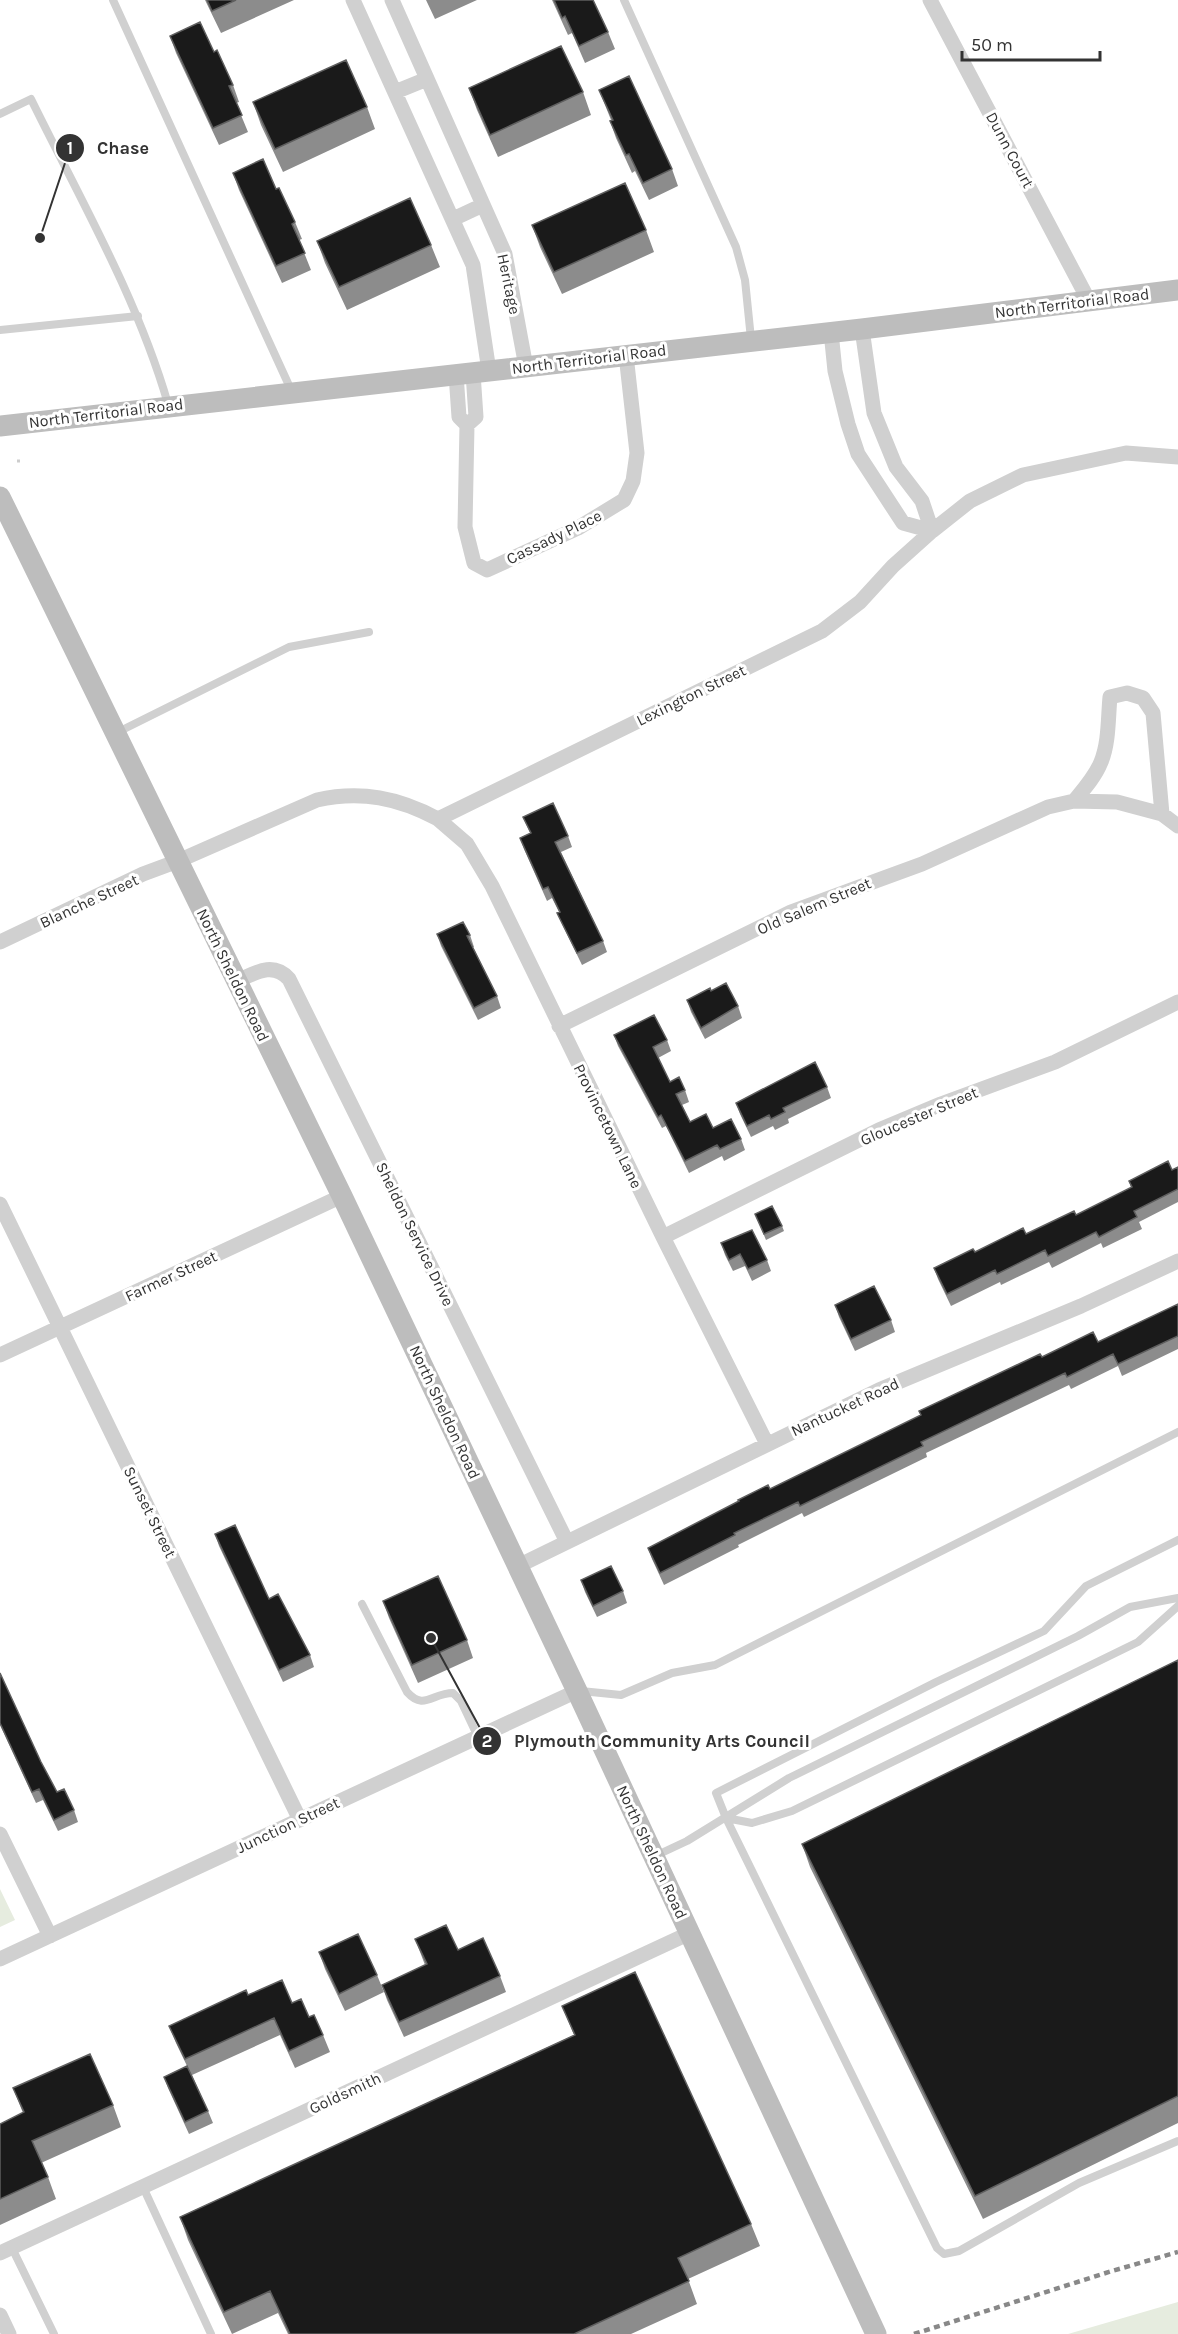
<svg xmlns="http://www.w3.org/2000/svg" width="1178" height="2334" viewBox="0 0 1178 2334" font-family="Karla,sans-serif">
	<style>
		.green { fill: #e6ecdf }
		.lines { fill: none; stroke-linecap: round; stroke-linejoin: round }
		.path { stroke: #cdcdcd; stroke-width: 3; stroke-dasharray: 3 3; stroke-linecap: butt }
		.service { stroke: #d0d0d0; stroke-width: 8 }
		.minor { stroke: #d0d0d0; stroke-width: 15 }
		.secondary { stroke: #bdbdbd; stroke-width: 21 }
		.rail { stroke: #888; stroke-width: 4.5; stroke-dasharray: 6 4.5; stroke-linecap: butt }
		.wall { fill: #8c8c8c }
		.building { fill: #1a1a1a; stroke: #5f5f5f; stroke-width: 1.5 }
		.labels { text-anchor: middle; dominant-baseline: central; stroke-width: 6; stroke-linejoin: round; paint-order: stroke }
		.street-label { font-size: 16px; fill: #333; stroke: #fff }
		.leader { fill: none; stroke: #333; stroke-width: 2 }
		.callout-dot { fill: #333; stroke: #fff; stroke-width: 2 }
		.mark-label { font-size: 18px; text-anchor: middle; font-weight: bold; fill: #fff }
		.callout-label { font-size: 18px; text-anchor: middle; font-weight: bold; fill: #333; stroke: #fff; stroke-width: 6; stroke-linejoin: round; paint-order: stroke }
	</style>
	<rect width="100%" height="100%" fill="#fff"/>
	<path class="green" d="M0 1889 15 1920 0 1927Z
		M1178 2302V2334H1068Z"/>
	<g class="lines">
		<path class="path" d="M17 461H20"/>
		<path class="service" d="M113 0 292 392
			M624 0 736 247 745 280 751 339
			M0 114 31 99C80 199 137 297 168 404
			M0 330 138 316
			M116 733 289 647 369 632
			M1178 1540 1086 1586 1044 1631 936 1682 716 1793 726 1818 937 2248 944 2254 959 2251 1079 2183 1178 2141
			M362 1604 407 1692C424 1711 432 1693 453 1693L461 1701 478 1737
			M581 1691 621 1695 672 1673 715 1665 1178 1432
			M726 1818 752 1823 792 1811 1138 1642 1178 1606
			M655 1856 687 1841 789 1778 1078 1636 1130 1607 1178 1598
			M143 2187 211 2334
			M12 2248 54 2334"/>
		<path class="minor" d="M353 0 473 265 489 371
			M392 0 505 254 526 367
			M930 0 1089 301
			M395 92 427 79
			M453 219 483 205
			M862 329 874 413 896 467 922 501 932 531
			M831 332 835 371 848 424 858 454 903 523 932 531
			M473 373 476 417 467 425 465 527 474 563 487 570 578 528 624 500 633 481 637 453 626 355
			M456 374 459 417 467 425
			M1074 801C1084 789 1095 777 1101 762 1109 743 1108 718 1110 697L1127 693 1143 698 1153 713 1162 814
			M438 819 467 844 492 886 663 1237 767 1444
			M0 942 143 874 178 861 317 800C361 790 399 798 438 819L822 631 860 602 893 566 932 531 970 501 1023 475 1126 453 1178 457
			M237 981C255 973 273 961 289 979L567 1542
			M559 1026 791 912 922 864 1048 807 1074 801 1117 802 1162 814 1178 826
			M0 1204 300 1820
			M663 1237 879 1130 941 1104 1055 1062 1178 1002
			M0 1355 342 1196
			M518 1566 879 1390 1081 1306 1178 1261
			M0 1834 50 1936
			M0 1959 577 1691
			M0 2253 690 1933
			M0 2315 9 2334"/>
		<path class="secondary" d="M0 426 862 329 1178 290
			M0 497 342 1196 577 1691 876 2334"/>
		<path class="rail" d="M914 2334 1112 2271 1178 2252"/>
	</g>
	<path class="wall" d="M205 0H294L221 33Z
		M426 0H477L435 19Z
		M552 0H593L608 32 615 49 585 63 572 33 568 35Z
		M170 36 214 52 233 85 239 102 236 103 248 132 219 145 176 53Z
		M469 88 583 92 591 115 498 157 477 110Z
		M599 90 672 169 678 186 649 200 635 171 632 173 616 138 610 121 611 120Z
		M253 102 367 107 375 129 283 172 261 125Z
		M233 173 295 222 302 239 299 240 311 270 282 283 239 190Z
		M532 225 646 230 654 252 562 294 540 247Z
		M317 241 431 245 440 267 347 310 325 263Z
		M523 817 568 836 572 847 561 852 603 941 607 952 582 965 562 924 557 913 559 912 552 898 547 901 524 849 520 838 530 833Z
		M437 934 470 935 474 947H473L497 996 501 1008 478 1020 441 946Z
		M711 991 738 1006 742 1018 705 1039 691 1012 687 1000Z
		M614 1035 667 1040 671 1051 658 1058 670 1082 685 1090 689 1102 682 1105 690 1122 713 1128 741 1139 745 1150 724 1161 722 1156 689 1173 666 1126 662 1128 618 1046Z
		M827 1087 831 1098 788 1119 789 1123 775 1130 773 1126 751 1137 740 1114 736 1103Z
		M1178 1167V1202L1139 1222 1142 1229 1103 1248 1101 1243 1052 1268 1049 1262 1001 1285 1000 1282 951 1306 938 1279 934 1268 1076 1215 1131 1188 1129 1181 1172 1170Z
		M755 1214 782 1226 784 1231 766 1240Z
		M721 1243 767 1260 771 1271 752 1281 745 1266 733 1271 725 1255Z
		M1178 1304V1349L1122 1376 1118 1366 1071 1389 1069 1385 926 1453 927 1457 804 1517 802 1513 738 1545 739 1547 664 1585 652 1559 648 1548 1042 1357 1098 1342Z
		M835 1305 891 1320 895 1332 855 1351 839 1317Z
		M215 1534 269 1599 310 1655 314 1667 283 1682 219 1546Z
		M581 1580 623 1591 627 1603 597 1617 585 1592Z
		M383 1601 467 1640 473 1658 418 1683 389 1618Z
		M1178 1660V2123L983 2219 810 1867 802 1844Z
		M0 1673 41 1762 57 1792 74 1810 78 1822 58 1831 43 1800 36 1803 0 1725Z
		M415 1939 458 1950 500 1976 506 1992 404 2037 387 2000 382 1985 425 1965Z
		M319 1952 377 1975 384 1992 345 2011 325 1969Z
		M248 1995 292 2003 309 2017 323 2035 330 2052 295 2068 280 2035 192 2075 208 2111 213 2123 189 2134 168 2088 164 2077 187 2066 176 2043 169 2026Z
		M562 2006 751 2224 760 2246 688 2279 697 2304 631 2334H288L278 2313 232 2334 188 2240 180 2217 574 2035Z
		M13 2088 113 2105 121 2127 41 2163 48 2177 56 2199 0 2225V2124L23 2113Z"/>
	<path class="building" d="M207 0H236L212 11Z
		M554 0H593L608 32 579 46 565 16 562 18Z
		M200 22 214 52 217 50 233 85 229 86 242 115 213 128 170 36Z
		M561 46 583 92 490 135 469 88Z
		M346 60 367 107 275 149 253 102Z
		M629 76 672 169 643 183 629 154 626 155 610 121 613 120 599 90Z
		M263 159 276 189 279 188 295 222 292 224 305 253 276 266 233 173Z
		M625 183 646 230 554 272 532 225Z
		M410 198 431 245 339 287 317 241Z
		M553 803 568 836 555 842 603 941 577 953 557 913 560 912 548 887 543 889 520 838 531 833 523 817Z
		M463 922 470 935 467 936 497 996 474 1008 437 934Z
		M726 983 738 1006 701 1028 687 1000 710 988 711 991Z
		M654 1015 667 1040 653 1047 670 1082 679 1077 685 1090 676 1094 690 1122 706 1114 713 1128 731 1119 741 1139 720 1149 717 1145 685 1161 661 1115 658 1117 614 1035Z
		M815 1062 827 1087 783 1108 785 1112 771 1119 769 1115 747 1126 736 1103Z
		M1168 1161 1172 1170 1178 1167V1189L1134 1211 1137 1217 1099 1237 1096 1232 1048 1256 1045 1250 997 1274 995 1270 947 1294 934 1268 973 1249 975 1252 1023 1228 1026 1234 1074 1211 1076 1215 1132 1187 1129 1181Z
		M772 1206 782 1226 764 1234 755 1214Z
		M752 1230 767 1260 748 1269 740 1254 729 1260 721 1243Z
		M874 1286 891 1320 851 1339 835 1305Z
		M1178 1304V1336L1118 1364 1113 1354 1067 1377 1065 1373 921 1442 923 1446 800 1506 798 1502 734 1533 735 1535 660 1573 648 1548 739 1501 738 1500 768 1485 770 1489 921 1415 919 1411 1040 1354 1042 1357 1093 1332 1098 1342Z
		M235 1525 269 1599 278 1594 310 1655 279 1670 215 1534Z
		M611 1566 623 1591 593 1606 581 1580Z
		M438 1576 467 1640 412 1665 383 1601Z
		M1178 1660V2096L975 2196 802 1844Z
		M0 1673 41 1762 57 1792 64 1789 74 1810 54 1820 39 1789 32 1792 0 1723Z
		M446 1925 458 1950 483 1938 500 1976 399 2022 382 1985 427 1964 415 1939Z
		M358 1934 377 1975 339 1994 319 1952Z
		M635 1972 751 2224 678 2258 689 2281 574 2334H290L270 2291 224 2312 180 2217 575 2035 562 2006Z
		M282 1980 292 2003 301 1999 309 2017 314 2015 323 2035 289 2051 274 2018 185 2059 169 2026 246 1990 248 1995Z
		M90 2054 113 2105 32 2141 48 2177 0 2199V2124L24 2112 13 2088Z
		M187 2066 208 2111 185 2122 164 2077Z"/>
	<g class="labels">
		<g class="street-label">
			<text transform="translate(1010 150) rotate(62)">Dunn Court</text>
			<text transform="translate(509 284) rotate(78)">Heritage</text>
			<text transform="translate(1072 303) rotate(-7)">North Territorial Road</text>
			<text transform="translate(589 359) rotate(-7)">North Territorial Road</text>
			<text transform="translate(106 413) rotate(-7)">North Territorial Road</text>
			<text transform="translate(554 537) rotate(-26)">Cassady Place</text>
			<text transform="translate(691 695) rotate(-26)">Lexington Street</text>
			<text transform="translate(89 901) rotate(-25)">Blanche Street</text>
			<text transform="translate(814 906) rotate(-23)">Old Salem Street</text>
			<text transform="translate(233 975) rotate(64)">North Sheldon Road</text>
			<text transform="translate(919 1116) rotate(-23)">Gloucester Street</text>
			<text transform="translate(608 1126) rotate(64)">Provincetown Lane</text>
			<text transform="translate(415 1234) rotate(64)">Sheldon Service Drive</text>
			<text transform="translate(171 1276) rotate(-25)">Farmer Street</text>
			<text transform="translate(845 1407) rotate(-25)">Nantucket Road</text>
			<text transform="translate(445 1412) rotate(65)">North Sheldon Road</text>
			<text transform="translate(150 1512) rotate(64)">Sunset Street</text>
			<text transform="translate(288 1825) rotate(-25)">Junction Street</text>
			<text transform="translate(652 1852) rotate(65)">North Sheldon Road</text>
			<text transform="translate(345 2093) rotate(-25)">Goldsmith</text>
		</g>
	</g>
	<path class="leader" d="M40 238L70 148M431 1638L487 1741"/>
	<g class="callout-dot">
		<circle cx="40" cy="238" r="6"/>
		<circle cx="431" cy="1638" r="6"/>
		<circle cx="70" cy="148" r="15"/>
		<circle cx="487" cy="1741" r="15"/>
	</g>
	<g class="mark-label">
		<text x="70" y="154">1</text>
		<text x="487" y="1747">2</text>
	</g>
	<g class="callout-label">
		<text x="123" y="154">Chase</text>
		<text x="662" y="1747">Plymouth Community Arts Council</text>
	</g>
	<path d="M962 51v9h138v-9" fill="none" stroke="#333333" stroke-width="3"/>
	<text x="971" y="51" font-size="18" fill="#333333" stroke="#ffffff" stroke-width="4.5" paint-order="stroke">50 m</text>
</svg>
